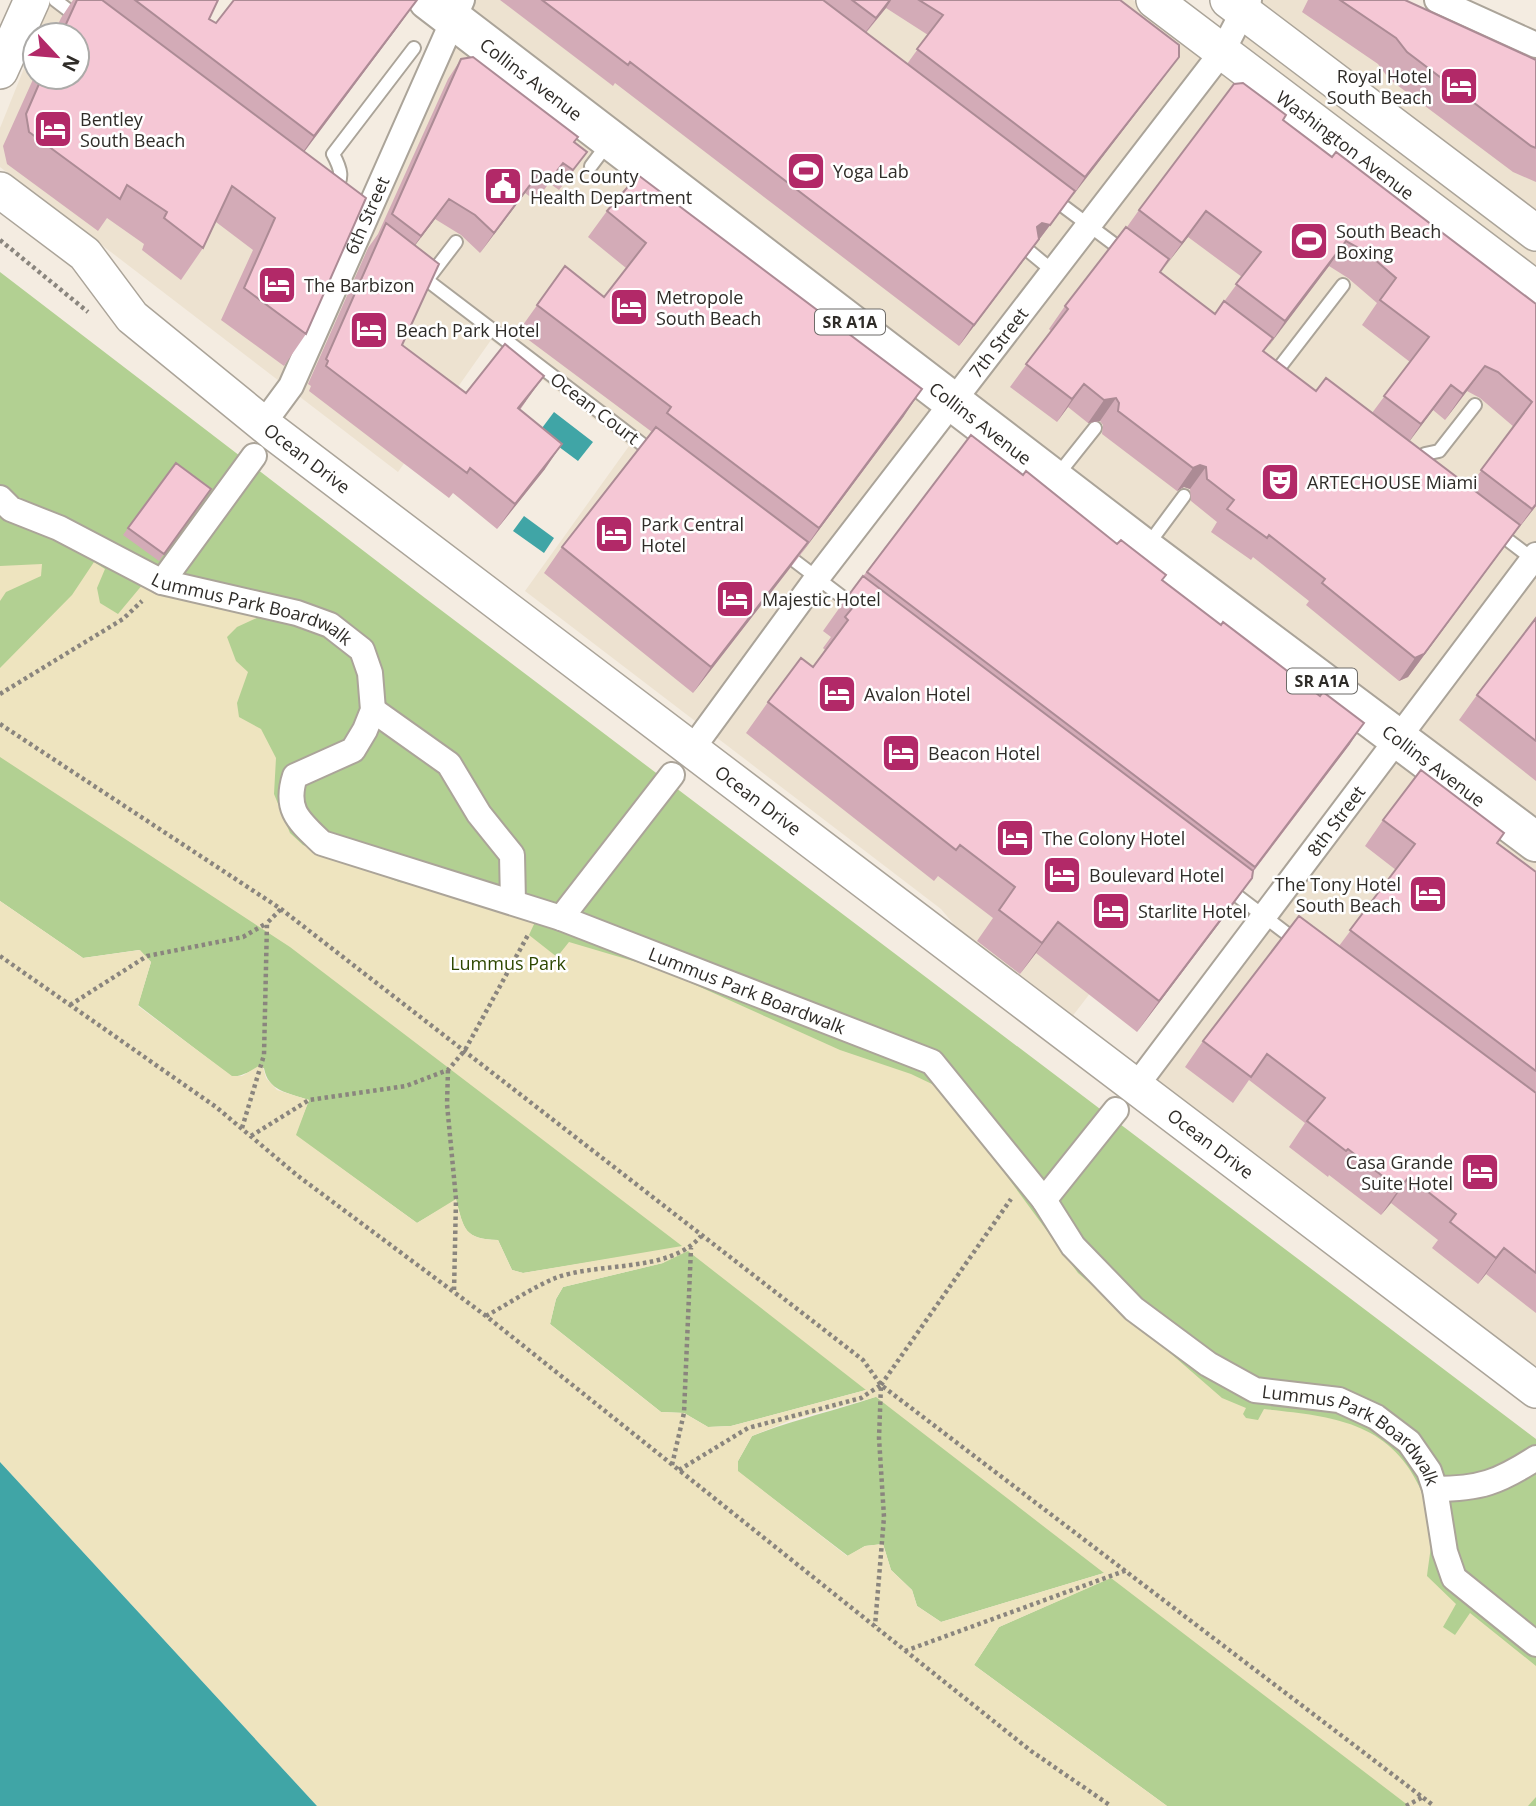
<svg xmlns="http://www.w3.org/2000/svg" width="1536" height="1806" viewBox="0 0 1536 1806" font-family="'Open Sans',sans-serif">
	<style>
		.built { fill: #ede2d0 }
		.green { fill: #b2d092 }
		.sand { fill: #eee4bf; fill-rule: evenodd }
		.water { fill: #40a5a6 }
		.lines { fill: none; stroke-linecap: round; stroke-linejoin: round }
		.lane-casing { stroke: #aba499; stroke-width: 16 }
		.street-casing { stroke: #aba499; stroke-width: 28 }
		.secondary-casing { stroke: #aba499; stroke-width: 38 }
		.primary-casing { stroke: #aba499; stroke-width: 42 }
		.path { stroke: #8a857e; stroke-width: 4.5; stroke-dasharray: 3.5 3.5; stroke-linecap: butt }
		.lane { stroke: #fff; stroke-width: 12 }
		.street { stroke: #fff; stroke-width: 24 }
		.secondary { stroke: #fff; stroke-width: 35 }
		.primary { stroke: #fff; stroke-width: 38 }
		.wall { fill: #d3abb7; fill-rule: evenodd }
		.shaded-wall { fill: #ac8b95 }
		.building { fill: #f5c7d5; stroke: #ac8b95; stroke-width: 2 }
		.labels { text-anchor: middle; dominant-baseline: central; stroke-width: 5; stroke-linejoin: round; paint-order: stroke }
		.shield { fill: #fff; stroke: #6d6b68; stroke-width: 2 }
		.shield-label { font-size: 16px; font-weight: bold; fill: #2f2c28 }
		.poi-label { font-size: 18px; fill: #2f2c28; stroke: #fff; text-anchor: start }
		.street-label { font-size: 18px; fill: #2f2c28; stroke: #fff }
		.park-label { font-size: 18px; fill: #2d4700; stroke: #fff }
	</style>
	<rect width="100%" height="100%" fill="#f4ece1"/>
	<path class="built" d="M473 0H1133L1224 68 1259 0H1390L1536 68V1376L1154 1084 1402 755 954 393 801 577 1188 866 1068 1022 977 952 941 909 525 591 629 446 491 340 398 472 0 167V128L35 41V77H77V35H37L50 4 365 242Z"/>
	<path class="green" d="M0 272 425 598 1536 1439V1806H1167L974 1665 999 1627 1110 1578 1104 1573 941 1622 917 1606 912 1590 891 1570 883 1544 865 1546 848 1556 737 1471 738 1461 752 1436C792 1420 834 1411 875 1397L866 1390 731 1426 708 1427 684 1413 661 1412 550 1324 556 1299 563 1287 663 1263 683 1247 523 1273 512 1270 498 1240C464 1239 464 1230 456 1200L417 1223 295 1135 309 1100C288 1093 268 1091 264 1068 252 1069 244 1076 232 1077L138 1005 151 962 139 950 83 958 0 901Z"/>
	<path class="sand" d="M94 562 105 569 97 588 100 603 118 614 143 584 198 603 259 617 237 627 227 637 236 661 248 672 237 703 239 717 261 729 276 758 274 794 290 833 303 845 399 882 450 892 535 922 529 935 557 957 569 942 660 969 840 1050 911 1074 934 1085 992 1156 1078 1273 1222 1398 1246 1408 1243 1414 1246 1418 1258 1420 1264 1409C1328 1416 1388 1420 1419 1486 1424 1497 1430 1510 1432 1522 1433 1539 1429 1559 1427 1576L1456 1604 1443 1627 1455 1635 1470 1613 1536 1666V1797L1528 1806H1409L1111 1578 999 1627 974 1665 1167 1806H317L0 1462V901L83 958 140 950 151 962 138 1006 232 1076H242L262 1064 266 1078 277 1090 309 1100 296 1135 417 1223 456 1199C464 1229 464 1239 498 1240L512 1270 523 1273 682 1246 290 947 0 757V668L72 595ZM688 1251 866 1390 731 1426 708 1427 684 1413 661 1412 550 1324 556 1299 563 1287 663 1263ZM876 1397 1104 1573 941 1622 917 1606 912 1590 891 1570 883 1544 865 1546 847 1556 738 1471V1461L752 1436 791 1420Z
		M42 564 41 576 6 592 0 601V566Z"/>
	<path class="water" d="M554 412 593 442 578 461 539 432Z
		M524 516 554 538 544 553 513 531Z
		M0 1462 317 1806H0Z"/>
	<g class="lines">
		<g class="lane-casing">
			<path id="lane" d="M55 0 80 19
				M591 166 609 142
				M334 192C344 178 341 169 333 154L414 48
				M1051 197 1126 253
				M1030 252 1053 271
				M419 274 655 454
				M427 280 456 242
				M1279 368 1343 285
				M1417 465 1425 454 1439 451 1475 405
				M1056 477 1095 428
				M1496 531 1534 560
				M1147 546 1184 496
				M783 552 858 609
				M1227 888 1299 943"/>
		</g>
		<g class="street-casing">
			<g id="street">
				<path d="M1437 0 1536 45"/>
				<path id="s1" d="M263 424 291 386 462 0"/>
				<path id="s2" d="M0 498 11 509 59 528 162 582 297 613 330 625 362 650 370 673 373 710 365 730 353 750 295 776C284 810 299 821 322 843L561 918 932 1062 1044 1200 1073 1246 1134 1309 1208 1364 1255 1390 1339 1400 1376 1417 1409 1442 1429 1471 1435 1489 1445 1552 1454 1578 1536 1644"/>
				<path d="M162 582 254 456"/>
				<path d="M373 710 449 764 479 814 512 855 513 902"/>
				<path id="s3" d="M692 749 817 578 1222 52 1249 0"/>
				<path d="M561 918 672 775"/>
				<path id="s4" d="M1136 1086 1536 555"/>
				<path d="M1044 1200 1116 1110"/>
				<path d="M1435 1489C1480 1489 1499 1482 1536 1458"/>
			</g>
		</g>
		<g class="secondary-casing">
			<g id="secondary">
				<path id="s5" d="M1154 0 1536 289"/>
				<path d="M1228 0 1536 233"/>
				<path d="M0 71 32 0"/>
				<path id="s6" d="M0 190 85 254 132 317 273 432 1536 1390"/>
			</g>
		</g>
		<g class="primary-casing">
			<g id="primary">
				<path id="s7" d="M428 0 1145 549 1536 842"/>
			</g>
		</g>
		<path class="path" d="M0 240 88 312
			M0 694 123 619 142 601
			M0 724 281 909 863 1360 881 1385 1434 1806
			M0 956 216 1107 298 1176 486 1316 1031 1751 1111 1806
			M70 1005 147 956 243 937 267 923
			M448 1070 447 1104 456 1199 454 1292
			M242 1128 264 1055 267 923 281 909
			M251 1136 309 1100 406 1086 448 1070 465 1050 528 935
			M486 1316C508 1304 530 1289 553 1279 596 1261 669 1274 701 1236
			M881 1385 1011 1199
			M672 1465 684 1413 691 1248
			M679 1470 748 1428 861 1398 881 1385 879 1438 884 1517 875 1626
			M905 1651 1127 1570
			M1406 1806 1423 1797"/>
		<use href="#lane" class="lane"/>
		<use href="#street" class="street"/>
		<use href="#secondary" class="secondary"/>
		<use href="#primary" class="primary"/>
	</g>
	<path class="wall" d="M73 0H218L209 19 216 23 417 0 397 28 304 152 306 334 284 366 221 320 253 250 216 222 203 248 181 280 142 250 144 244 107 218 98 231 7 164 3 146 35 75V77H77V35H53L61 18Z
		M500 0H1120L1164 77 1071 197 959 346 615 83 613 86ZM886 8 928 35 907 64 866 33Z
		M1308 0H1405L1536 60V182L1513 172 1389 79 1378 64 1302 12Z
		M461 59 574 142 573 172 559 190 549 183 536 201 525 193 480 253 461 235 435 219 415 245 402 345 466 393 526 401 520 410 545 469 497 529 453 493 449 498 309 391 311 386 308 384 368 248 378 234 448 79Z
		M1283 120 1332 157 1536 304V506L1514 534 1408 677 1399 681 1306 605 1309 601 1253 557 1251 560 1211 532 1217 522 1191 501 1190 489 1184 487 1177 491 1102 434 1103 425 1100 421 1088 423 1068 407 1057 422 1010 387 1051 331 1049 329 1065 306 1127 227 1139 210ZM1188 237 1242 277 1215 314 1160 272ZM1329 266 1348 278 1377 303 1362 325 1410 362 1372 413 1316 391 1264 351ZM1467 391 1480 398 1514 427 1469 487 1409 441 1433 410 1445 420Z
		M607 211 904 416 801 554 693 693 544 573 562 547 652 432 518 332 565 266 604 297 626 268 588 237Z
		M971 435 1162 581 1350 744 1253 872 1230 909 1137 1032 1036 953 1020 974 977 941 993 918 938 876 934 881 746 733 768 702 813 667 825 650 823 648 831 637 823 631 845 600Z
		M176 463 211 489 159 561 123 535Z
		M1536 618V781L1459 720 1477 695Z
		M1383 820 1498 843 1536 872V1313L1486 1274 1478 1284 1432 1248 1438 1240 1391 1203 1381 1215 1329 1175 1328 1177 1289 1147 1305 1123 1249 1080 1233 1103 1185 1067 1203 1041 1339 946 1396 870 1365 846Z"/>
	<path class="shaded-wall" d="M417 0 397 28 292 168 314 136Z
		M890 0H891L886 8 861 38Z
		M1179 57 1164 77 1071 198 1085 177Z
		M539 173 525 193 480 253 494 233Z
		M1075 191 1060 212 959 346 1037 227Z
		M449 199 435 219 407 256 421 236Z
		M1206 211 1188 237 1164 268 1182 243Z
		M1346 241 1329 266 1268 347 1285 321Z
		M1485 366 1467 391 1445 420 1463 394Z
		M544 376 526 401 500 434 518 408Z
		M1084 384 1068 407 1057 422 1072 399Z
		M1451 385 1433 410 1403 450 1421 424Z
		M922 389 904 416 801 554 819 528Z
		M1116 398 1100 421 1088 423 1104 400Z
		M562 444 545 469 497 529 515 504Z
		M1200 465 1206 467 1190 489 1184 487 1177 491 1193 468Z
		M1536 504V506L1514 534Z
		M1520 525 1408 677 1399 681 1415 658Z
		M808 542 790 568 693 693 711 667Z
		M1364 723 1350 744 1241 887 1255 867Z
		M1252 878 1230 909 1137 1032 1159 1001Z
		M1058 922 1036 953 1020 974 1042 943Z
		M1409 1177 1391 1203 1381 1215 1399 1189Z
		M1504 1248 1486 1274 1478 1284 1496 1258Z"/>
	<path class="building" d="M77 0H102L366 198 306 334 244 288 275 218 232 186 203 248 164 218 167 212 127 185 120 199 29 132 26 114 42 77H77V35H61Z
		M135 0H218L209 19 216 23 234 0H417L314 136Z
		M542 0H823L1075 191 1050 225 1042 223 1037 227 1039 239 974 325 630 62 628 65Z
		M852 0H890L876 18Z
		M919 0H1120L1179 45V57L1085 177 917 49 943 15Z
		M1340 0H1405L1536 60V148L1531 146 1407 52 1396 38Z
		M473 57 578 137 574 142 587 152 573 170 563 163 549 181 539 173 494 233 475 215 449 199 421 236 392 214 461 59Z
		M1243 83 1286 115 1283 120 1332 157 1336 152 1536 304V504L1532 509 1481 470 1532 402 1498 372 1485 366 1463 394 1451 385 1421 424 1384 396 1429 337 1380 300 1396 278 1366 252 1346 241 1285 321 1236 284 1261 252 1206 211 1182 243 1139 210 1234 84Z
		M638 175 922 389 819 528 667 413 671 407 537 305 565 266 604 297 646 243 607 211Z
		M386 223 439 264 402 345 466 393 505 344 544 376 518 408 562 444 515 504 470 468 467 473 326 366 328 361 326 359Z
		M1126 227 1169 259 1160 272 1215 314 1224 301 1273 338 1263 351 1316 391 1326 378 1520 525 1424 654 1415 658 1322 583 1325 579 1269 535 1267 538 1227 509 1234 500 1207 479 1206 467 1200 465 1193 468 1118 411 1119 403 1116 398 1104 400 1084 384 1072 399 1026 364 1068 309 1065 306Z
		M656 427 808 542 711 667 562 547Z
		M971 435 1023 475 1026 471 1117 544 1121 540 1166 575 1162 580 1221 625 1223 622 1320 696 1323 692 1364 723 1255 867 867 572Z
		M176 463 211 489 164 554 128 528Z
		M863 576 1253 871 1252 878 1159 1001 1058 922 1042 943 999 910 1015 887 960 845 956 850 768 702 801 658 813 667 848 620 845 617 853 607 845 600Z
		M1536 618V741L1477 695Z
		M1421 770 1504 833 1497 843 1536 872V1071L1350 930 1415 844 1383 820Z
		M1299 916 1536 1093V1273L1504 1248 1496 1258 1450 1222 1456 1214 1409 1177 1399 1189 1348 1149 1346 1151 1307 1121 1325 1098 1267 1054 1251 1077 1203 1041Z"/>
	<defs>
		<g id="hotel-square" transform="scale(2.0125)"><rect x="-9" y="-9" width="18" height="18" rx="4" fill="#b22968" stroke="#fff"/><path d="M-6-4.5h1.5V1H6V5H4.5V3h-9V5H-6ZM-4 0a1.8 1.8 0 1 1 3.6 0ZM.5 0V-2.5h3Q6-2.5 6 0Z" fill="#fff"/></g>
		<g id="stadium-square" transform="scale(2.0125)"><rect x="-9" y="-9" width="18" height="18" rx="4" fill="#b22968" stroke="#fff"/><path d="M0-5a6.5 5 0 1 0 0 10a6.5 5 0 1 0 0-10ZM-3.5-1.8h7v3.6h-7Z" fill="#fff"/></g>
		<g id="civic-square" transform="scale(2.0125)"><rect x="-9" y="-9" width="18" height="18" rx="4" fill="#b22968" stroke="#fff"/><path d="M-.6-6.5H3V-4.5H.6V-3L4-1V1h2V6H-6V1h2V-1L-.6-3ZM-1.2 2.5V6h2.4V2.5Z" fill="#fff"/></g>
		<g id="theatre-square" transform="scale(2.0125)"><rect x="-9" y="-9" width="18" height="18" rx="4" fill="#b22968" stroke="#fff"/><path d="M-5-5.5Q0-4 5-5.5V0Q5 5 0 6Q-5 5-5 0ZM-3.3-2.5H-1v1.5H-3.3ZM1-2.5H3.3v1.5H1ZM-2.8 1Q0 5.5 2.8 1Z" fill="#fff"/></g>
	</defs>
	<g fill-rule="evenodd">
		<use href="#hotel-square" x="1459" y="86"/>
		<use href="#hotel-square" x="53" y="129"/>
		<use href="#stadium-square" x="806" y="171"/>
		<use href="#civic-square" x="503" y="186"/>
		<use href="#stadium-square" x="1309" y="241"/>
		<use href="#hotel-square" x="277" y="285"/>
		<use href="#hotel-square" x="629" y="307"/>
		<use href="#hotel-square" x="369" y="330"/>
		<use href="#theatre-square" x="1280" y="482"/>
		<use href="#hotel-square" x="614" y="534"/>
		<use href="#hotel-square" x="735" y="599"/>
		<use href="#hotel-square" x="837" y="694"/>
		<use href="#hotel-square" x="901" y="753"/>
		<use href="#hotel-square" x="1015" y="838"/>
		<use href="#hotel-square" x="1062" y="875"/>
		<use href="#hotel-square" x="1428" y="894"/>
		<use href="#hotel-square" x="1111" y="911"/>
		<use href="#hotel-square" x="1480" y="1172"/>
	</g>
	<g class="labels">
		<g class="shield">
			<rect x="815" y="309.5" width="70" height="25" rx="5"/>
			<rect x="1287" y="668.5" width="70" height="25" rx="5"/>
		</g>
		<g class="shield-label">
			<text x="850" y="322">SR A1A</text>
			<text x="1322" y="681">SR A1A</text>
		</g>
		<g class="poi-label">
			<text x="1432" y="76" text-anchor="end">Royal Hotel<tspan x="1432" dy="21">South Beach</tspan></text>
			<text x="80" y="119">Bentley<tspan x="80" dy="21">South Beach</tspan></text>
			<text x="833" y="171">Yoga Lab</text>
			<text x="530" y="176">Dade County<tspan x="530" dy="21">Health Department</tspan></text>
			<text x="1336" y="231">South Beach<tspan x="1336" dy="21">Boxing</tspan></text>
			<text x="304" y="285">The Barbizon</text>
			<text x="656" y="297">Metropole<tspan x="656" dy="21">South Beach</tspan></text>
			<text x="396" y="330">Beach Park Hotel</text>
			<text x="1307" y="482">ARTECHOUSE Miami</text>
			<text x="641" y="524">Park Central<tspan x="641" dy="21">Hotel</tspan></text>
			<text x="762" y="599">Majestic Hotel</text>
			<text x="864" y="694">Avalon Hotel</text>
			<text x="928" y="753">Beacon Hotel</text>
			<text x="1042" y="838">The Colony Hotel</text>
			<text x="1089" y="875">Boulevard Hotel</text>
			<text x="1401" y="884" text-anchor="end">The Tony Hotel<tspan x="1401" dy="21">South Beach</tspan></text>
			<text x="1138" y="911">Starlite Hotel</text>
			<text x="1453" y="1162" text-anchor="end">Casa Grande<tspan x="1453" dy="21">Suite Hotel</tspan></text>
		</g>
		<g class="street-label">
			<text stroke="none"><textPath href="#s7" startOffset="130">Collins Avenue</textPath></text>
			<text stroke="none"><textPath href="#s5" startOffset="240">Washington Avenue</textPath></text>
			<text stroke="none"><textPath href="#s1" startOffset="234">6th Street</textPath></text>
			<text stroke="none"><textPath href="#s3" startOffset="509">7th Street</textPath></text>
			<text transform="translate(595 408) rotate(37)">Ocean Court</text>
			<text stroke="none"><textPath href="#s7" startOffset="696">Collins Avenue</textPath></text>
			<text stroke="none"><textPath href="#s6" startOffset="410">Ocean Drive</textPath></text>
			<text stroke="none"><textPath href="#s2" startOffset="278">Lummus Park Boardwalk</textPath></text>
			<text stroke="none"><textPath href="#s7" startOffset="1264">Collins Avenue</textPath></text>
			<text stroke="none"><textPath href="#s6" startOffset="976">Ocean Drive</textPath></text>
			<text stroke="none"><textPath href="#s4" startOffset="332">8th Street</textPath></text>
			<text stroke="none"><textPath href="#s2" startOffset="1096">Lummus Park Boardwalk</textPath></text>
			<text stroke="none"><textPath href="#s6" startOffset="1544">Ocean Drive</textPath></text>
			<text stroke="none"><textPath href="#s2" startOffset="1872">Lummus Park Boardwalk</textPath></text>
		</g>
		<g class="park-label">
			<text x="508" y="963">Lummus Park</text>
		</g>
	</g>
	<g transform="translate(56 56) rotate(116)"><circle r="33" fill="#ffffff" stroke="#acaba9" stroke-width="2"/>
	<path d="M0-5L12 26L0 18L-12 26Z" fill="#b22968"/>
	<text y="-10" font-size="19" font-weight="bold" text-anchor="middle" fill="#2f2c28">N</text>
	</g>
</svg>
